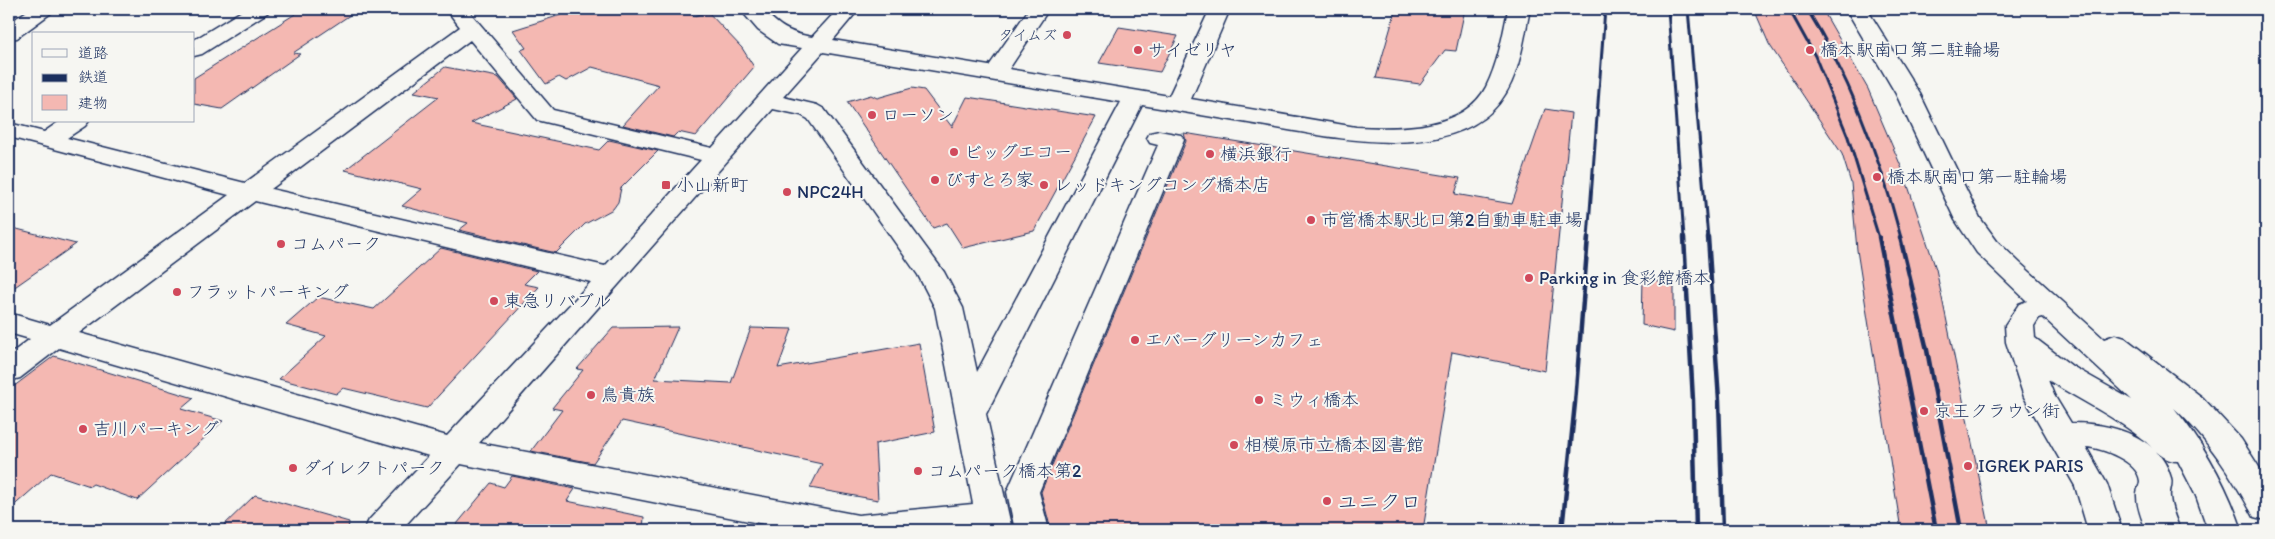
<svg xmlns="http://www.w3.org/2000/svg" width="2275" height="539" viewBox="0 0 2275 539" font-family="Itim,'Klee One',sans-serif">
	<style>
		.building { fill: #f4b8b2; stroke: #1b2f5e }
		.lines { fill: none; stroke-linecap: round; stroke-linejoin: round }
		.minor-casing { stroke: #1b2f5e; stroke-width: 3 }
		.minor { fill: #f6f6f2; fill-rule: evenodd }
		.rail-far1 { stroke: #1b2f5e; stroke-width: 3 }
		.rail { stroke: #1b2f5e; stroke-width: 4.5 }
		.poi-dot { fill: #d1495b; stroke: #f6f6f2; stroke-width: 2 }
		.labels { text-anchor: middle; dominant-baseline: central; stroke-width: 4; stroke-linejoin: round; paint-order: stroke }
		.far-poi-label { font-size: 15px; fill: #1b2f5e; stroke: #f6f6f2; text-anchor: end }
		.poi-label { font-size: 18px; fill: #1b2f5e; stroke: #f6f6f2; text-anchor: start }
		.near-poi-label { font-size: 21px; fill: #1b2f5e; stroke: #f6f6f2; text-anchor: start }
	</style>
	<rect width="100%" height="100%" fill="#f6f6f2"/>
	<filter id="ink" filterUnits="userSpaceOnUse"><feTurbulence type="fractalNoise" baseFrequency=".02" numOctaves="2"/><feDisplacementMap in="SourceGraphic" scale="10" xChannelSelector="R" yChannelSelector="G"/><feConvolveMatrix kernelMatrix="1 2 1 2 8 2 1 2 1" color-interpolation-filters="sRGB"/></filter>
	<g filter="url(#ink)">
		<path class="building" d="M303 9H359L293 53 300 54 222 109 194 104V78Z
			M580 9H688L694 16 708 12 742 48 754 67 696 136 678 132 673 137 623 125 659 85 592 67 566 81 559 77 546 84 521 50 526 48 513 30Z
			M1396 9H1465L1456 51 1445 50 1420 84 1376 78Z
			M1754 9 1825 14 1868 89 1903 171 1936 269 1990 530H1901L1857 250 1851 183 1842 154 1769 44Z
			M1119 27 1178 36 1160 72 1099 63Z
			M445 67 498 77 517 99 471 123 599 150 609 140 658 151 621 188 618 202 613 209 585 224 556 253 459 230 468 223 402 206 422 189 345 170 439 97 414 92Z
			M912 88 924 90 952 127 967 97 1096 117 1034 231 963 248 947 223 933 228 847 102 871 95 877 98Z
			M1545 109 1571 113 1545 371 1452 352 1423 530H1051L1041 492 1186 141 1184 133 1460 178 1455 194 1512 204Z
			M9 227 76 244 9 291Z
			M441 248 537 271 524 284 539 287 427 408 343 388 336 394 279 379 326 336 286 325 318 297 374 309Z
			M1643 278 1674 284V332L1642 325Z
			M678 327 655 379 731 383 751 328 792 329 778 368 919 343 935 432 875 444 878 500 810 488 822 464 622 421 593 463 531 451 562 410 552 408 583 370 577 369 613 328Z
			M54 356 194 398 181 409 223 421 137 500 93 484 90 486 51 473 9 510V390Z
			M512 476 575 489 567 501 644 517 643 530H452L491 483 504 487Z
			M255 495 349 522 348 530H219Z"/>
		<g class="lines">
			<g class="minor-casing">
				<path id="minor" d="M30 9H55L51 13 17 38 9 39V23Z
					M245 9H271L267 13 202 54 194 56V40Z
					M446 9H467L553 110 712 148 802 48 778 44 758 30 740 9H762C779 26 788 33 812 37L838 9H859L833 40 989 66 1029 9H1049L1009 69 1169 96 1210 9H1230L1191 99 1356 127C1398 129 1463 131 1486 87 1498 63 1503 35 1508 9H1530C1523 43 1519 85 1492 111 1438 162 1331 137 1266 126 1225 119 1183 112 1142 105L986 414 1012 530H794L461 464 401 530H364L369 520 429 456 59 348 20 378 9 381V355L30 339 9 333V313L50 325 229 195 9 137V123L44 132 60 121H89L85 126 67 138 245 183 460 27ZM470 40 537 120 701 160 605 266 271 189ZM823 52 1121 102 977 372 963 308 944 272 824 109 817 105 783 97ZM773 109 801 115 808 119 918 275 935 308 973 504 858 515 479 443ZM255 201 591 282 447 436 79 333Z
					M1846 9H1867L1920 94 1980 218 1997 241 2020 263 2104 339 2115 335 2125 338 2203 398 2241 439 2266 478V520L2254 517C2232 476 2208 439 2174 408 2204 444 2227 486 2242 530H2208L2196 496 2178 461C2165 462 2155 450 2146 442 2116 417 2081 401 2048 380L2054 395 2071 423C2109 423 2160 435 2171 478 2173 485 2169 490 2170 497 2171 509 2176 519 2180 530H2146C2142 519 2137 508 2137 496 2136 491 2140 486 2140 481 2138 461 2102 448 2086 447L2107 484 2122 530H2088L2075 486 2024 397 2006 342 2005 325 2019 304 2027 301 1977 253 1955 220 1896 94ZM2043 317 2132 400 2072 366 2035 338 2034 326 2039 318Z
					M1159 131 1181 135 1184 140 1039 492 1049 530H1015L1007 492 1158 145 1150 143 1147 138 1150 133Z"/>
			</g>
			<use href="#minor" class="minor"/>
			<path class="rail-far1" d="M1668 9 1684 238
				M1688 9 1708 238
				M1789 9 1815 56 1848 137 1879 238
				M1807 9C1851 79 1880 158 1901 238
				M1588 238 1605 9"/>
			<path class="rail" d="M1684 237 1693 400 1696 530
				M1708 237 1719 400 1723 530
				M1879 237 1936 530
				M1900 237 1927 350 1961 530
				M1562 530 1575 403 1588 237"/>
		</g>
	</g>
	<g class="poi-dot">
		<circle cx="1067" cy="35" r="5"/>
		<circle cx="1138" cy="50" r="5"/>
		<circle cx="1810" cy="50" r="5"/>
		<circle cx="872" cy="115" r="5"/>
		<circle cx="954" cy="152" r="5"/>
		<circle cx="1210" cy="154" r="5"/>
		<circle cx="1877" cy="177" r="5"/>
		<circle cx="935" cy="180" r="5"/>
		<rect x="661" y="180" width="10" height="10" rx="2.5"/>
		<circle cx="1044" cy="185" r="5"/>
		<circle cx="787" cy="192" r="5"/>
		<circle cx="1311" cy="220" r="5"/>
		<circle cx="281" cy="244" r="5"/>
		<circle cx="1529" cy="278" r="5"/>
		<circle cx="177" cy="292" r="5"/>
		<circle cx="494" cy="301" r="5"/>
		<circle cx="1135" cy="340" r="5"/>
		<circle cx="591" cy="395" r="5"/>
		<circle cx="1259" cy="400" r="5"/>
		<circle cx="1924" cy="411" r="5"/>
		<circle cx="83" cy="429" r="5"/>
		<circle cx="1234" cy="445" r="5"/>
		<circle cx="1968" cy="466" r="5"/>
		<circle cx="293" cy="468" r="5"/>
		<circle cx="918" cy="471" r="5"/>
		<circle cx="1327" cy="501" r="5"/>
	</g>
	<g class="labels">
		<g class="far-poi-label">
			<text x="1057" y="35">タイムズ</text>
		</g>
		<g class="poi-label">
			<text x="1148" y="50">サイゼリヤ</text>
			<text x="1820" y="50">橋本駅南口第二駐輪場</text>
			<text x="882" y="115">ローソン</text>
			<text x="964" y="152">ビッグエコー</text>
			<text x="1220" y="154">横浜銀行</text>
			<text x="1887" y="177">橋本駅南口第一駐輪場</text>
			<text x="945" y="180">びすとろ家</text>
			<text x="676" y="185">小山新町</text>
			<text x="1054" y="185">レッドキングコング橋本店</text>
			<text x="797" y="192">NPC24H</text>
			<text x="1321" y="220">市営橋本駅北口第2自動車駐車場</text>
			<text x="291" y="244">コムパーク</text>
			<text x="1539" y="278">Parking in 食彩館橋本</text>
			<text x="187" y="292">フラットパーキング</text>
			<text x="504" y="301">東急リバブル</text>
			<text x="1145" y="340">エバーグリーンカフェ</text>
			<text x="601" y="395">鳥貴族</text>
			<text x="1269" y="400">ミウィ橋本</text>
			<text x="1934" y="411">京王クラウン街</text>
			<text x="93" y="429">吉川パーキング</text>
			<text x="1244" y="445">相模原市立橋本図書館</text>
			<text x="1978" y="466">IGREK PARIS</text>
			<text x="303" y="468">ダイレクトパーク</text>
			<text x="928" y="471">コムパーク橋本第2</text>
		</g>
		<g class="near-poi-label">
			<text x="1337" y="501">ユニクロ</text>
		</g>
	</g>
	<rect width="2275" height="539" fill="none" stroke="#f6f6f2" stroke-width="30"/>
	<rect x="15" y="15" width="2245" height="509" fill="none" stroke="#1b2f5e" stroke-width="2" filter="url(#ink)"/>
	<rect x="32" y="32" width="162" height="90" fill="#f6f6f2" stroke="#9ea6b7"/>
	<rect x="42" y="49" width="25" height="8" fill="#f6f6f2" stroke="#9ea6b7"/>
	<text x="78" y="58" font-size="15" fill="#1b2f5e">道路</text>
	<rect x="42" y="74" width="25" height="8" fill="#1b2f5e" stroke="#9ea6b7"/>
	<text x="78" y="82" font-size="15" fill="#1b2f5e">鉄道</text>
	<rect x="42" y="95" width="25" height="15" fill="#f4b8b2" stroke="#9ea6b7"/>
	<text x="78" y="108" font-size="15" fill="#1b2f5e">建物</text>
</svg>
